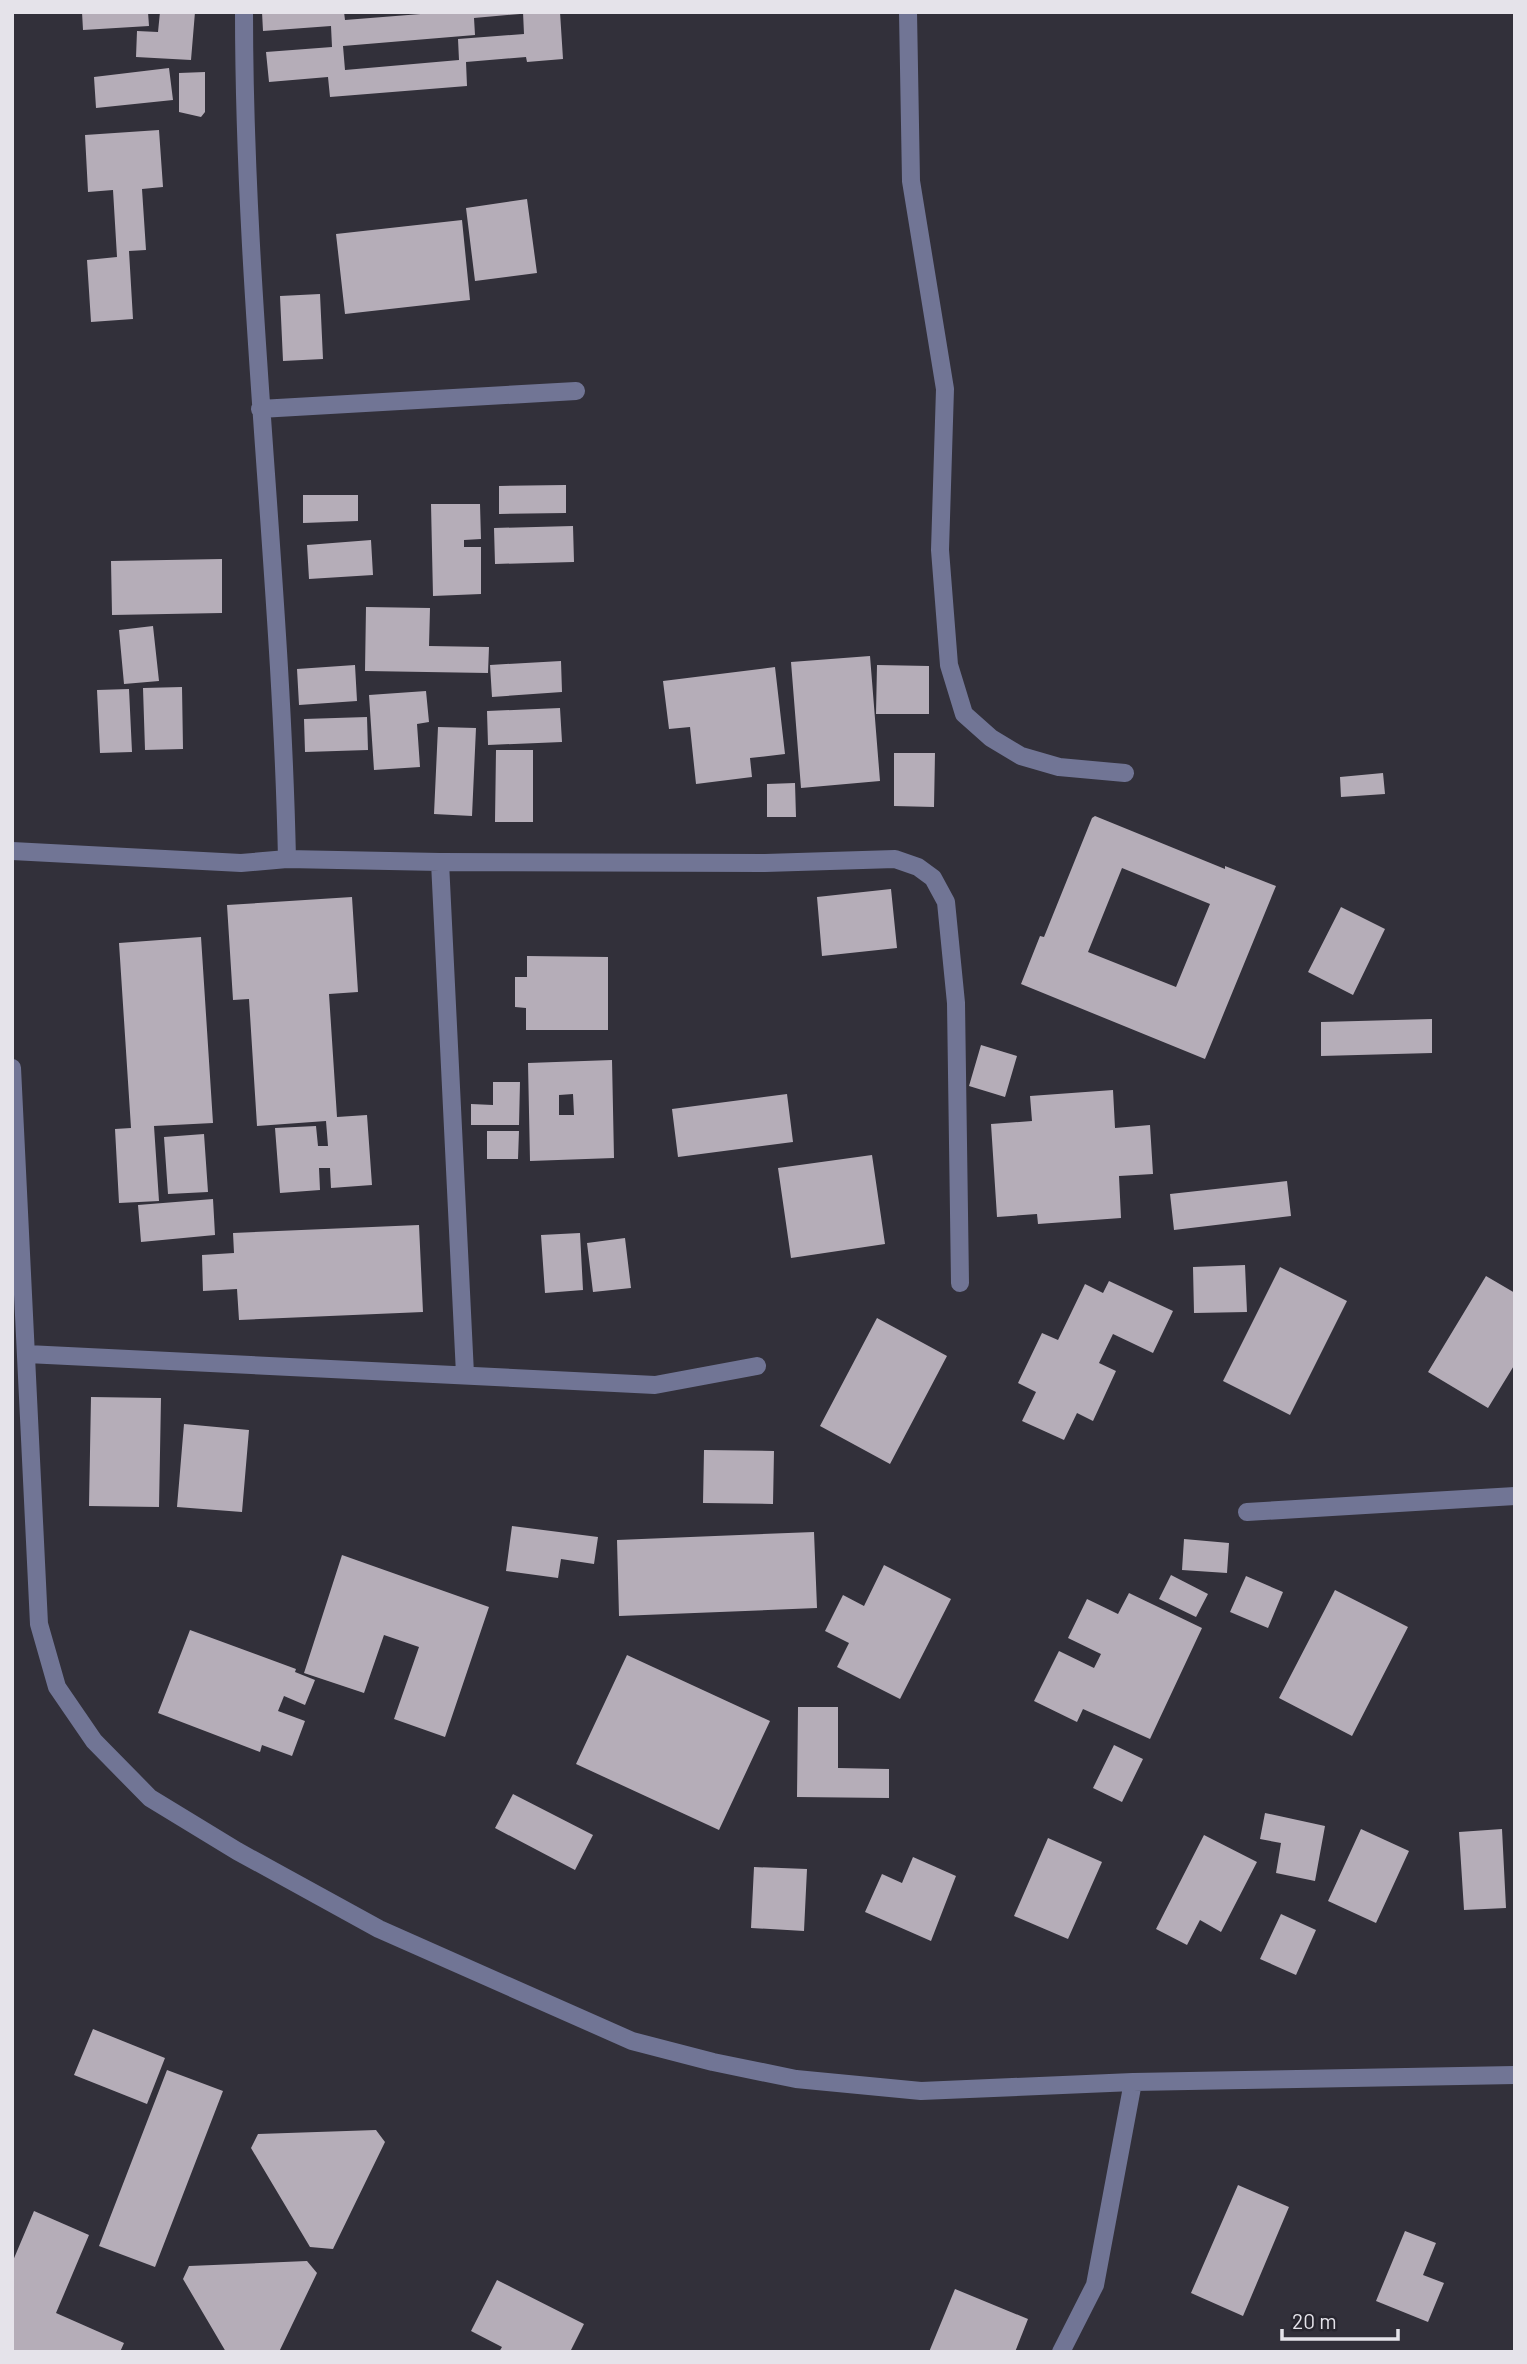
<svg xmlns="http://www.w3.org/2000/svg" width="1527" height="2364" viewBox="0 0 1527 2364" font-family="Barlow,sans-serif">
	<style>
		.building { fill: #b5adb8; fill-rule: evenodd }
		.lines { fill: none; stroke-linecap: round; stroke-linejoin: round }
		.minor { stroke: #717595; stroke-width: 18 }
	</style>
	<rect width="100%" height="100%" fill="#32303a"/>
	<path class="building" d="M82 12H148L149 26 83 30Z
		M160 12H195L191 60 136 57 137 31 158 32Z
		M262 12H344L345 20 446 12H520V14L474 18 475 35 343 46 345 70 459 60 458 39 524 34 523 12H560L563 59 527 62 526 57 466 62 467 86 330 97 328 77 269 82 266 52 332 47 331 26 263 31Z
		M169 68 173 100 96 108 94 77Z
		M205 72V112L201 117 179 112V73Z
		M159 130 163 187 142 189 146 250 129 251 133 319 91 322 87 260 117 257 113 190 88 192 85 135Z
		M527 199 537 273 475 281 466 208Z
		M462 220 470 300 345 314 336 234Z
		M320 294 323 359 283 361 280 296Z
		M566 485V513L499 514V486Z
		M303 495H358V521L303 523Z
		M431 504H480L481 539 464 540V547H481V594L433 596Z
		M573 526 574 562 495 564 494 528Z
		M371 540 373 575 309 579 307 545Z
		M222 559V613L112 615 111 561Z
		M366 607 430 608 429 646 489 647 488 673 365 671Z
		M153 626 159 681 124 684 119 630Z
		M870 656 880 781 801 788 791 662Z
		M561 661 562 692 492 697 490 665Z
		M355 665 357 701 299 705 297 669Z
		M877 665 929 666V714H876Z
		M775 667 785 754 750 758 752 777 696 784 690 727 669 729 663 681Z
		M182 687 183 749 145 750 143 688Z
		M129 689 132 752 100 753 97 690Z
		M426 691 429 722 417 724 420 767 374 770 369 695Z
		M560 708 562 742 488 745 487 711Z
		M367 717 368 750 305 752 304 719Z
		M438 727 476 728 472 816 434 814Z
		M496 750H533V822H495Z
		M894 753H935L934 807 894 806Z
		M1383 773 1385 794 1341 797 1340 777Z
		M795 783 796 817H767V784Z
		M1095 816 1225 869V866L1276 886 1205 1059 1021 984 1040 936 1044 937 1092 818ZM1122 868 1210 904 1176 987 1088 952Z
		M891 889 897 948 822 956 817 897Z
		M352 897 358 992 329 994 337 1117 367 1115 372 1185 331 1188 330 1168H319L320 1190 280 1193 275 1128 316 1126 318 1146H328L326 1121 257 1126 249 999 233 1000 227 905Z
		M1341 907 1385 929 1353 995 1308 972Z
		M201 937 213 1123 154 1126 159 1201 119 1203 115 1129 131 1128 119 943Z
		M527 956 608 957V1030H526V1008L515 1007V977H527Z
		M1432 1019V1053L1321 1056V1022Z
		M981 1045 1017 1056 1005 1097 969 1086Z
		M612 1060 614 1158 530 1161 528 1063ZM573 1094 574 1115H559V1095Z
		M493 1082H520L519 1125H471V1104L493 1105Z
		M1113 1090 1115 1128 1150 1125 1153 1174 1119 1176 1121 1218 1038 1224 1037 1214 997 1217 991 1124 1032 1121 1030 1096Z
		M787 1094 793 1142 678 1157 672 1109Z
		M487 1131H519L518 1159H487Z
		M204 1134 208 1192 168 1194 164 1137Z
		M872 1155 885 1244 791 1258 778 1168Z
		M1287 1181 1291 1216 1174 1230 1170 1194Z
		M213 1199 215 1235 141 1242 138 1205Z
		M419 1225 423 1312 239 1320 237 1289 203 1291 202 1255 234 1253 233 1233Z
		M580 1233 583 1290 545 1293 541 1235Z
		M625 1238 631 1288 593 1292 587 1243Z
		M1245 1265 1247 1312 1194 1313 1193 1267Z
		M1280 1267 1347 1301 1290 1415 1223 1381Z
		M1486 1276 1515 1293V1364L1488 1408 1428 1372Z
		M1109 1281 1173 1311 1153 1353 1113 1334 1099 1363 1116 1371 1093 1421 1077 1413 1064 1440 1022 1421 1036 1392 1018 1383 1042 1333 1058 1340 1085 1284 1103 1293Z
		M877 1318 947 1356 890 1464 820 1426Z
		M91 1397 161 1398 159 1507 89 1506Z
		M184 1424 249 1430 242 1512 177 1507Z
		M704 1450 774 1451 773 1504 703 1503Z
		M512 1526 598 1537 594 1564 561 1559 558 1578 506 1571Z
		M814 1532 817 1608 619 1616 617 1540Z
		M1184 1539 1229 1543 1227 1573 1182 1570Z
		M342 1555 489 1607 445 1737 394 1719 419 1647 384 1635 364 1693 304 1673Z
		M884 1565 951 1599 900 1699 837 1667 849 1643 825 1631 843 1595 864 1606Z
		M1171 1575 1208 1594 1196 1617 1159 1599Z
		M1246 1576 1283 1592 1268 1628 1230 1612Z
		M1335 1590 1408 1627 1352 1736 1279 1698Z
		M1129 1593 1202 1628 1150 1739 1083 1709 1077 1722 1034 1701 1059 1651 1094 1668 1101 1654 1068 1638 1087 1599 1118 1614Z
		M190 1630 296 1669 295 1672 315 1680 305 1705 284 1696 278 1711 305 1721 292 1756 262 1745 260 1752 158 1713Z
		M627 1655 770 1721 719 1830 576 1764Z
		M798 1707H838V1768L889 1769V1798L797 1797Z
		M1114 1745 1143 1759 1122 1802 1093 1788Z
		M513 1794 593 1835 575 1870 495 1828Z
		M1265 1813 1325 1826 1315 1881 1276 1873 1281 1843 1260 1839Z
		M1361 1829 1409 1851 1376 1923 1328 1901Z
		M1502 1829 1506 1908 1464 1910 1459 1832Z
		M1204 1835 1257 1862 1221 1932 1200 1920 1187 1945 1156 1929Z
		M1048 1838 1102 1862 1068 1939 1014 1916Z
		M913 1857 956 1876 931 1941 865 1912 882 1874 902 1883Z
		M754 1867 807 1869 804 1931 751 1928Z
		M1281 1914 1316 1930 1296 1975 1260 1959Z
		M93 2029 165 2058 147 2104 74 2075Z
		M167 2070 223 2091 155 2267 99 2246Z
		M376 2130 385 2142 333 2249 310 2247 251 2148 258 2134Z
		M1238 2185 1289 2207 1243 2316 1191 2293Z
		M34 2211 89 2235 56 2313 124 2343 120 2352H12V2263Z
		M1405 2231 1436 2243 1423 2275 1444 2283 1428 2322 1376 2301Z
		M307 2261 317 2273 279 2352H226L183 2279 189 2266Z
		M497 2280 584 2324 570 2352H499L502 2347 471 2331Z
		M955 2289 1028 2319 1015 2352H929Z"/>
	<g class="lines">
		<path class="minor" d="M244 12C244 295 281 576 287 859
			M908 12 911 181 945 389 940 550 949 665 964 714 991 738 1021 756 1059 767 1125 773
			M260 409 576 391
			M12 851 241 863 287 859 440 862 765 863 895 859 918 867 933 878 946 902 956 1003 960 1283
			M440 862 465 1374
			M12 1068 39 1624 57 1687 94 1741 150 1798 237 1851 379 1929 632 2041 713 2062 796 2079 921 2091 1133 2082 1515 2075
			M27 1354 655 1385 757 1366
			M1247 1512 1515 1496
			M1061 2352 1095 2285 1133 2082"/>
	</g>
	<rect width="1527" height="2364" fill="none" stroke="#e5e3ea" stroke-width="28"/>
	<path d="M1282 2329v10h116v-10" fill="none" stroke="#e5e3ea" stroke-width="3.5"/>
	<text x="1292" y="2329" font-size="21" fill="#e5e3ea" stroke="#28262f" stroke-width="5" paint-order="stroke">20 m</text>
</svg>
